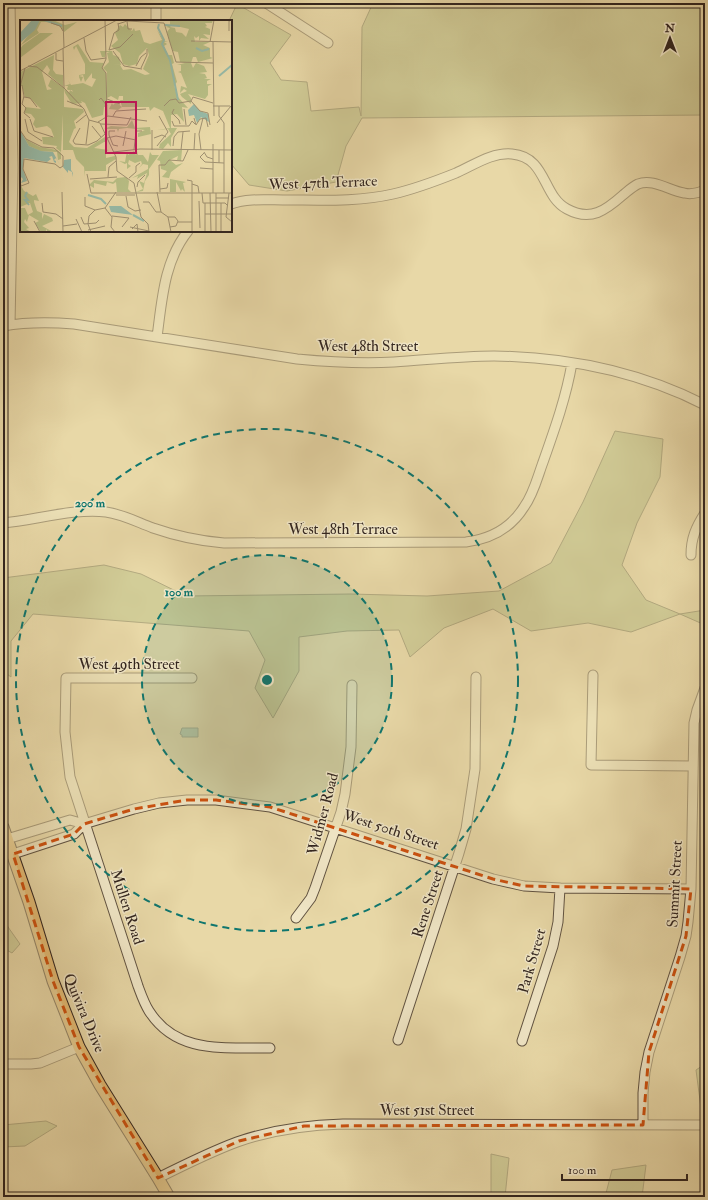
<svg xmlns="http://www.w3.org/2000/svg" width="708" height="1200" viewBox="0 0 708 1200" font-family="'IM FELL Double Pica',serif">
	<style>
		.green { fill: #b8be85; stroke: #757252 }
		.water { fill: #97baa7; stroke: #6f7e71 }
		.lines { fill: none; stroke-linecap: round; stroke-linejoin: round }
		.minor-casing { stroke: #605241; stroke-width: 11 }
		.major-casing { stroke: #32251f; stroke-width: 13 }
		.minor { stroke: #f0e6c6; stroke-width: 9 }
		.major { stroke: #e4bc74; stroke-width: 11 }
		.marked { fill: none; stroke: #cd510f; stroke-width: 3; stroke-dasharray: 8 5; stroke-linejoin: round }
		.ring { fill: none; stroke: #0f766e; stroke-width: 2; stroke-dasharray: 7 5 }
		.labels { text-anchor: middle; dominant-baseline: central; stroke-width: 3; stroke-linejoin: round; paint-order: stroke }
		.street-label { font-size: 15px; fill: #32251f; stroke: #f0e6c6 }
		.inset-river { fill: none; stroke: #97baa7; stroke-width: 2 }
		.inset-road { fill: none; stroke: #9f9071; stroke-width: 1 }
		.view { fill: #c2185b; fill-opacity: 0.15; stroke: #c2185b; stroke-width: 2 }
		.inset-edge { fill: none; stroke: #32251f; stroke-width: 2 }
		.centre { fill: #0f766e; stroke: #f0e6c6; stroke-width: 2 }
		.ring-label { font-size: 12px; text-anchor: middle; font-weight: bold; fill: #0f766e; stroke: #f0e6c6; stroke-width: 3; stroke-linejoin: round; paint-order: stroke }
	</style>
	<rect width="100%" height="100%" fill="#e8d8a7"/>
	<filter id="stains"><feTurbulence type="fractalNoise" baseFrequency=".005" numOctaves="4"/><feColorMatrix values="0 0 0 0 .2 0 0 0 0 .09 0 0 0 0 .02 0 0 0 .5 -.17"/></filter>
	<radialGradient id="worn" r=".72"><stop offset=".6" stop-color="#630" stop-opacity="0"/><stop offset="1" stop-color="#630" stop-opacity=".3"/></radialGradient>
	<path class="green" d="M3 3H5V14L4 112H3Z
		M373 3H705V115L362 118 346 146 336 182 287 191 249 185 231 164V21H229L237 4 291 35 270 63 281 80 307 82 311 111 359 107 361 116 362 27Z
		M615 431 663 439 660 477 637 523 622 565 646 600 680 614 705 610V625L680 614 631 632 588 623 531 631 493 609 444 628 410 657 399 630 347 631 299 637V671L273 718 255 688 265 660 249 631 33 614 11 641V677L3 671V578L104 565 141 574 186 596 351 594 427 596 499 591 551 563 583 502Z
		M3 916 8 927 20 944 12 953 3 948Z
		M705 1064V1107L701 1108 696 1070Z
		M46 1121 57 1126 25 1146 3 1147V1125Z
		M491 1154 509 1158 505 1197H491Z
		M646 1165 642 1197H605L612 1170Z"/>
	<path class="water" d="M182 728H198V737H182V735L180 734Z"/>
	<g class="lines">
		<g class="minor-casing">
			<path id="minor" d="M266 3 328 43
				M156 21V3
				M231 204C248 198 267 200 285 200 321 200 358 202 393 194 415 189 436 181 456 173 474 165 492 152 512 154 547 157 542 196 567 209 591 222 606 210 623 195 628 191 632 187 638 184 653 178 670 191 684 193 692 195 698 193 705 190
				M10 325 13 168 10 3
				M3 326C26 322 50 322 74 324L297 359C329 362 361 364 394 362 427 360 460 356 494 356 566 357 640 372 705 405
				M157 337C162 300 164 261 188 231
				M3 523C35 520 75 508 106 512 122 514 137 522 153 528 176 536 199 541 224 543L466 542C490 539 511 528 524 507 533 495 537 479 542 465 554 431 566 398 572 363
				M691 555C691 538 696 527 705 513
				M593 675 591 765 692 766
				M192 678H66L65 732 70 777 138 986C141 994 144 1003 149 1011 177 1055 225 1047 270 1048
				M7 839 70 820 84 824
				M13 854 74 834 84 824 134 809 159 803 187 800H216L270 807 493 879 524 886 560 888 691 889
				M296 918 311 898 315 888 341 812 345 794 351 747 352 685
				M398 1040 459 853 466 829 475 769 476 677
				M522 1041 553 946 558 922 560 888
				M3 1064H31L40 1063 79 1047
				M643 1125V1093L645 1072 649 1052 680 957 686 936 688 922 691 889 694 723 697 710 705 688
				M158 1178C184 1165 210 1152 237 1142 271 1130 307 1125 343 1124L705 1125"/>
		</g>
		<g class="major-casing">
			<path id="major" d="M3 827 29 902 53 981 79 1047 100 1085 158 1178 169 1197"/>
		</g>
		<use href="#minor" class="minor"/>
		<use href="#major" class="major"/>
	</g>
	<path d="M0 0H708V1200H0ZM187 800H216L270 807 493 879 524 886 691 889 686 936 649 1052 643 1125 304 1126 239 1141 158 1178 79 1047 53 981 13 854 74 834 84 824 134 809Z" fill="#e8d8a7" fill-opacity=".55" fill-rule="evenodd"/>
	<path class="marked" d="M187 800H216L270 807 493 879 524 886 691 889 686 936 649 1052 643 1125 304 1126 239 1141 158 1178 79 1047 53 981 13 854 74 834 84 824 134 809Z"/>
	<circle cx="267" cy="680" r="125" fill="#0f766e" fill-opacity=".12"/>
	<g class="ring">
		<circle cx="267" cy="680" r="125"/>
		<circle cx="267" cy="680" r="251"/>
	</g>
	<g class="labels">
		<g class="street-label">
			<text transform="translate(323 183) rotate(-2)">West 47th Terrace</text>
			<text x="368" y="346">West 48th Street</text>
			<text x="343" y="529">West 48th Terrace</text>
			<text x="129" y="664">West 49th Street</text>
			<text transform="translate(323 814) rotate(-75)">Widmer Road</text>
			<text transform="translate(391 830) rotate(18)">West 50th Street</text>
			<text transform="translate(675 884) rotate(-87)">Summit Street</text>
			<text transform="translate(428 904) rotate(-72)">Rene Street</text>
			<text transform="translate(127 907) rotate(72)">Mullen Road</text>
			<text transform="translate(532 961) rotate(-74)">Park Street</text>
			<text transform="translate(84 1013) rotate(67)">Quivira Drive</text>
			<text x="427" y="1110">West 51st Street</text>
		</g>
	</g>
	<g transform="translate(20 20)">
		<rect width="212" height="212" fill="#e8d8a7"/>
		<path d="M20 0H33L45 5 57 2 44 12 41 7 32 2H21L17 10 19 13 1 25ZM138 0H193L192 3H185L187 6 185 7 190 9V15L183 14 189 19 181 18 179 21V16L176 18 174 16 175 22H190L183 25 190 28V37L193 38 178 42 176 37H173L171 43 173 48 176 43 184 46 187 52 179 53 185 54 187 58 184 59H191L187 61V64H192L188 66V75L185 79 168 74 171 78V84L162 77 160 74 167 71 164 69 160 73 161 66 167 68 161 53 158 52 161 51V45H157L165 43 160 42 158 32 153 31 151 26 147 12 150 8 146 7 150 5V1ZM152 5 169 9 166 17 162 13 156 12 155 8 150 7ZM105 4 112 11 114 8 115 11 120 10 124 22 130 24 142 20 137 10 144 21H148L144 22 147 24 144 26 148 35H152L154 43 152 44 157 62 154 65 157 76 168 88 162 87 164 102 157 94 151 95V108H157L151 118V127L148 123 143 129 139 128 140 124 151 114 148 109 137 110 150 108 143 91 134 87 130 91 129 87H102L98 90 89 89 92 83 93 85 96 82 102 87 100 80H103V76H99L98 80 91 76 87 78V52L83 48 89 42 87 33 90 32H86L85 37H82L80 31H92L93 35 99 37 101 45 92 44 100 45 103 50 111 49 125 55 130 54 123 49 129 35 127 28 119 36 117 44 109 46 103 44 100 33 91 26 98 20 95 13 100 5 103 7ZM20 13H33L0 38V29L3 25ZM58 24 70 42 84 43 82 48 86 53 87 87H84L83 95 72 98 65 83 61 81 62 83 52 84 45 73 44 69 49 73 50 70 53 72 52 70H48L47 69 48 66H44L50 64 48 60 51 65 63 63 72 67 76 59 72 58V53L65 62 63 55 59 56 63 57 61 62 59 57V55L65 54V44L56 26 54 30 53 27ZM34 35 33 50 36 54 43 55V67L28 54 30 50 27 45 22 52 27 70 32 69 28 66 31 59 44 68V87L63 89 64 92 54 101 56 108 54 109 49 122 54 127 67 128 85 117 87 122H84L74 128 89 130 86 131V138L95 136 96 139 86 145V151H65V157L64 147 56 139 53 130H43V94L41 132 36 128 37 126 23 124 22 117H34L31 109 27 106 16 108 13 104 15 99 11 94 5 93V87L21 89 11 79 5 77 2 66H0V52ZM112 100 115 108 130 107 131 114 118 117V113L125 110 107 108 99 109 98 112 97 109H84L91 106 107 107ZM5 119 20 127 37 130 41 133V139L38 140 37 132 20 131 9 126ZM162 130 161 141 157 140 158 136 150 140 156 145 163 143 151 152 149 158 142 157 147 151 141 149 140 141 137 140 143 131ZM107 131 108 135 114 131 116 135 117 131 118 135H123L128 142 130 132 132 135H139L129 149V155L125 161 123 171 116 172 123 169 119 161 124 163 127 153 117 159 118 156 112 158 128 149V145L123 144 119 148 122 144 121 141 115 143 109 140 108 144 111 146 107 149V143L105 144 99 141 105 142ZM106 157 109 161 108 169 111 172H97L96 162 93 164 87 162 86 166 74 163V168L69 165 74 160 93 162 97 158ZM150 159 166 162 163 163 165 172 162 169 161 171 156 162V172H150ZM0 164 4 171 13 176 16 174 19 181 14 180V182L17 191 22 193V199L24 194 32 198 33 201 22 206 33 212 27 211V209L25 212H21L15 203 19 201 9 195 7 202 5 199 4 202 9 208 6 209 11 212H1V188H5L8 195 13 192 10 183 0 187Z" fill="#b8be85" fill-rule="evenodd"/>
		<path d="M12 0H20L15 10 0 23V13ZM174 84 180 91 188 94 189 102 181 97 177 103 174 95 169 96 168 90ZM0 110 9 126 21 131 33 132 40 145 36 138 34 140 36 141V143L34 142 32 136 29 137 31 139 27 142 4 138 3 149 7 161 1 163 3 159 0 156ZM51 139V150L53 153V157L52 152 48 150V153L43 147 44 140ZM89 186H101L113 195 91 192Z" fill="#97baa7"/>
		<path class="inset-river" d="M24 0 42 6M139 4 138 8 144 20 142 24 150 40 158 80M145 5 160 6M176 28 182 31 189 29M199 56 212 45M7 172 5 176 8 180H5L9 185M68 175 81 179 86 184M113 195 124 201"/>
		<path class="inset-road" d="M43 0 44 28M85 0 86 39 82 48 86 53 87 96M107 1 108 9H112M31 3 40 6 43 11M98 4 107 1 144 3 156 42 193 43M209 11V1L212 0M64 18 66 31 71 40 86 38M171 21 212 22M190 22 194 0M193 22 194 96M43 28 44 68M89 30 94 13 99 10 98 3M89 30 100 27 113 14M93 31 104 46 122 49M36 33V40L43 41M8 46 17 47 44 68 64 89 69 100 80 103 96 137 97 151 114 163 121 197 128 204 129 212M116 46 121 37 126 33M121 48 127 35V29M0 51 97 0M2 65 4 76 2 84 6 88 4 93 10 98M0 67 5 48M4 77 10 78 17 87M87 79 100 84M79 80 81 78 87 86M47 81 62 87M171 81 180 91 188 93 190 105M171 81 173 77 193 83M144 86 150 80 156 79 159 83 171 81M193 86H210M199 86V96L204 103V173M154 89 152 93 159 100 160 104M164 89 166 105M93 96 96 91 126 89M174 98 176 105 180 99 186 98 188 107M5 99 8 112 22 121M10 99 14 111 33 117M152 101 154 106H169L172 101 175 104M78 102 88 96 127 101M56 103 66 95M197 103 211 86M81 104 107 105 111 97M72 106 81 117M0 110 6 119 22 127 34 128 43 136V146L40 148 35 144 4 139 3 149 9 163 1 166 0 161M95 111H89V115L93 125 98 126M87 118 96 116 116 120M134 118 142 115 146 117M53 121 55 124 68 125 77 121 85 114M53 121 60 108M66 124 69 100M103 126 106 111M137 126 148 112 139 96M153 126 154 117 158 112 170 111M114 130 116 111H122M132 130V110M161 130 163 112M174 130 175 113M181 130 179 114 183 98M93 132 120 129 212 130M184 132 187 137 193 139M184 133 180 137 185 142 204 143M199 143V130M180 148 193 149M67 154 71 173H212M88 157 89 147 96 141M109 158 116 152V146L120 143M70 159 97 157M167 160 172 161V212M172 164 178 166 179 173M117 167 118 162 125 155M140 169 147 168 148 163M42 172 43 212M137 172 141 192 148 197 151 212M140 172 139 145H145L149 140 163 141 168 130M182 173 183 183H205L208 186M190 173 191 212M193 173V124M196 173V212M209 173 206 197 212 202M96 175H115M106 176 108 187 115 191 121 190M65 177V186L75 190M196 178H209M179 181 180 208M123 182H129L136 192H141M22 183 23 192 36 194 43 199M185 183V212M201 183V212M0 191V212M185 194H212M92 196 109 198 102 207M61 197 64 204 76 203 79 200M148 197H155L158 201 156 206 150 207M56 199 62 212M14 201 20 212M158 202H172M43 206 57 204M110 207 129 211M112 209 117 204 118 212M68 210 85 206M71 212 68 204 69 196 75 190 85 188M95 212 91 207 92 197 85 188 96 172"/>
		<path class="view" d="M86 82H116V133H86Z"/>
		<rect width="212" height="212" class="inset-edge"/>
	</g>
	<circle cx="267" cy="680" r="6" class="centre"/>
	<g class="ring-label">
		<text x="90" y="507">200 m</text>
		<text x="179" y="596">100 m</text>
	</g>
	<rect width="708" height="1200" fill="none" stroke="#e8d8a7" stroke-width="16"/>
	<rect x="4" y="4" width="700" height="1192" fill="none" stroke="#32251f" stroke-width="2"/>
	<rect x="8" y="8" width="692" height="1184" fill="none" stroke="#32251f"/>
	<g transform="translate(670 38)" stroke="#f0e6c6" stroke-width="3" paint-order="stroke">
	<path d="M0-3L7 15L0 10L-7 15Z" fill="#32251f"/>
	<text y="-6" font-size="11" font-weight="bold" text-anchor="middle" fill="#32251f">N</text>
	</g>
	<path d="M562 1174v6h125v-6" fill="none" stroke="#32251f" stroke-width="2"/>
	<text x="568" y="1174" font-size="12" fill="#32251f" stroke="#f0e6c6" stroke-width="3" paint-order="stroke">100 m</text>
	<rect width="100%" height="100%" filter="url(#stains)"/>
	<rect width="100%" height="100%" fill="url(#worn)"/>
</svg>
